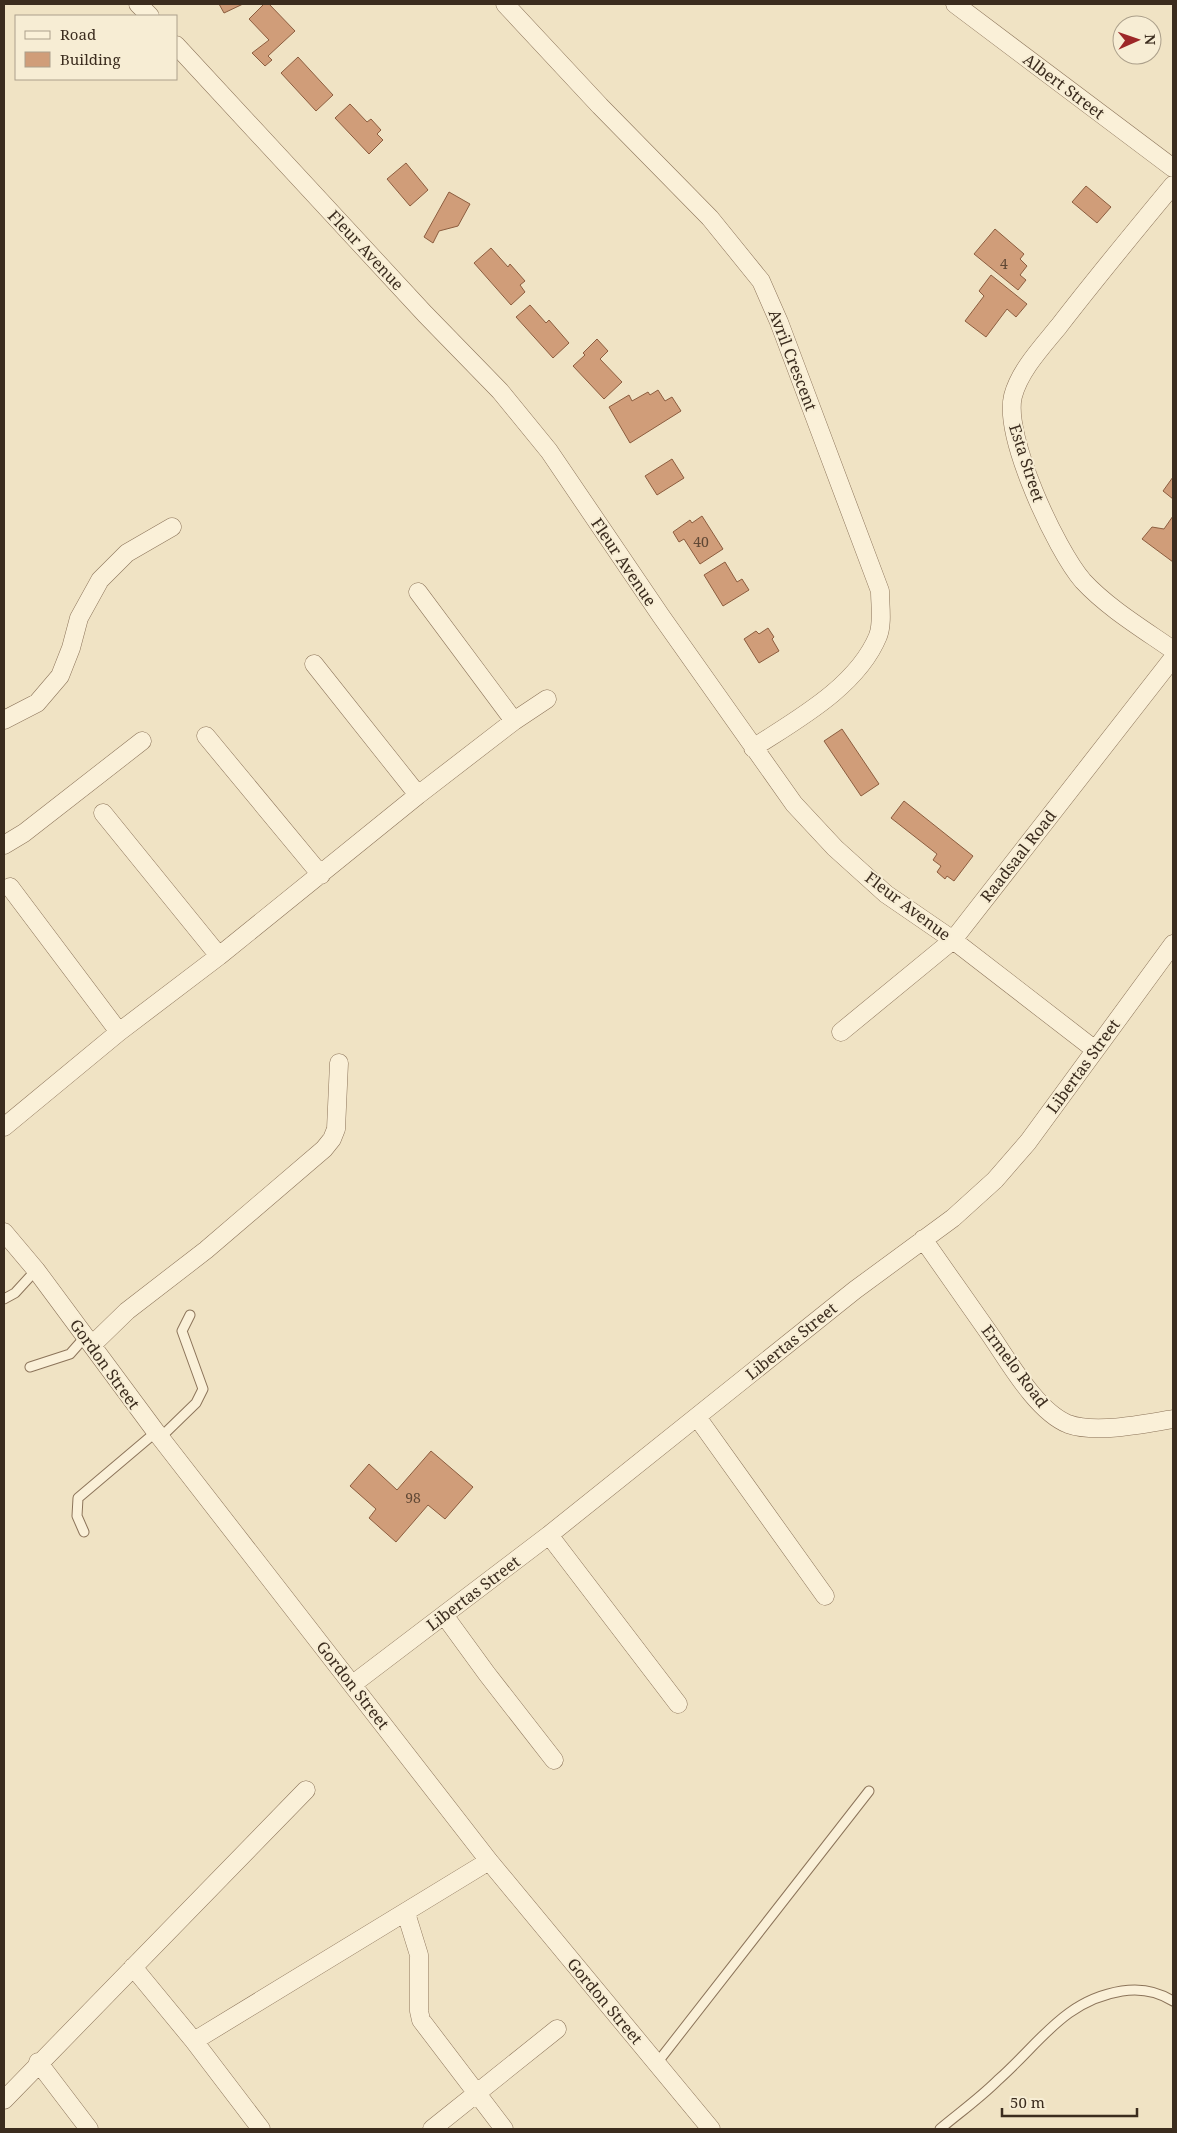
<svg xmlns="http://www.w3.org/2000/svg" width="1177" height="2133" viewBox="0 0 1177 2133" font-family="'Noto Serif',serif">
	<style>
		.building { fill: #d09d79; stroke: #8c5d3f }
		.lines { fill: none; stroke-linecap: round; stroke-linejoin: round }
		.lane-casing { stroke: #8c745a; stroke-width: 11 }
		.street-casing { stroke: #8c745a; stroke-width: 19 }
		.lane { stroke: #faf0d8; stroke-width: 9 }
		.street { stroke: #faf0d8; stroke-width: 18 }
		.labels { text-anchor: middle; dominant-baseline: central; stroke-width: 4; stroke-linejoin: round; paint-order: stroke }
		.number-label { font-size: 14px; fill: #604835 }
		.street-label { font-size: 16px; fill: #3b2c1e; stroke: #f7edd4 }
	</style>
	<rect width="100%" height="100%" fill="#f0e3c4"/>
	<path class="building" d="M219 4H243L224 13Z
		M264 4H269L295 31 268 56 272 60 265 66 252 53 269 40 249 19Z
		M298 57 333 95 316 111 281 73Z
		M350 104 367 122 371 119 381 130 377 134 383 140 369 154 335 118Z
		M406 163 428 190 410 206 387 179Z
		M1086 186 1111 207 1097 223 1072 202Z
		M449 192 470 204 458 226 439 231 433 243 424 237Z
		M995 229 1024 254 1020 259 1027 266 1020 275 1026 280 1018 290 974 254Z
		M491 248 508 267 510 264 525 281 520 285 525 292 511 305 474 263Z
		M991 275 1027 304 1016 317 1007 309 986 337 965 321 984 296 979 291Z
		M530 305 546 323 549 320 569 343 553 358 516 317Z
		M597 339 608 351 600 359 622 382 604 399 573 366 585 355 583 353Z
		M658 390 665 401 672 397 681 411 630 443 609 407 629 395 632 401 648 392 650 395Z
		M672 459 684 478 657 495 645 476Z
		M1173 477V499L1163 491Z
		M702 516 723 549 700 564 684 539 679 542 673 532 690 520 692 523Z
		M1173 516V562L1142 539 1152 527 1164 529Z
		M725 562 737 582 742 579 749 590 723 606 704 575Z
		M768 628 774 637 772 639 779 651 759 663 744 639 756 631 759 634Z
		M842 729 879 784 861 796 824 741Z
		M904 801 973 856 954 881 947 876 945 879 937 872 941 866 933 860 937 854 891 818Z
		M431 1451 473 1487 445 1519 428 1505 396 1542 369 1518 376 1509 350 1486 369 1464 397 1490Z"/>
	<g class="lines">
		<g class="lane-casing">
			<path id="lane" d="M4 1299 15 1293 36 1270
				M30 1367 70 1354 85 1337
				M160 1438 196 1403 203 1389 182 1331 190 1315
				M84 1532 77 1516 78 1498 156 1432
				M657 2063 869 1791
				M940 2129C959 2113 980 2098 998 2080 1039 2044 1064 2000 1122 1991 1141 1988 1157 1991 1173 2001"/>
		</g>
		<g class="street-casing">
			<path id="street" d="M138 4 150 16
				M505 4 600 106 710 218 761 281 779 322 880 591C880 605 883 623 878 636 857 687 796 720 753 748
				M955 4 1173 168
				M176 45 425 314 500 391 549 451 661 616 794 804 835 848 886 894 953 940 1094 1049
				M1173 185C1134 232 1096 278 1059 326 1042 347 1020 370 1013 396 1003 436 1056 550 1083 581 1108 608 1143 629 1173 650
				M418 592 514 721
				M314 664 418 795
				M4 720 37 703 60 676 71 648 79 618 100 580 127 553 172 527
				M206 736 321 875
				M103 813 219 956
				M4 845 24 833 142 741
				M10 887 119 1032
				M841 1032 953 940 1173 658
				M4 1127 119 1032 219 956 418 795 514 721 547 699
				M4 1232 36 1270 156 1432 489 1861 711 2129
				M923 1239C945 1270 967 1302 989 1333 1008 1360 1036 1411 1068 1424 1095 1434 1145 1424 1173 1419
				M92 1345 127 1311 206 1250 324 1149 332 1139 336 1129 339 1063
				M697 1417 825 1596
				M549 1535 678 1704
				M444 1615 487 1674 554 1760
				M353 1684 549 1535 855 1290 953 1218 995 1180 1028 1142 1173 944
				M406 1913 419 1955V2011L421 2020 504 2129
				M133 1967 194 2041 261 2129
				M194 2041 489 1861
				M38 2062 89 2129
				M4 2100 306 1790
				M432 2129 557 2029"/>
		</g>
		<use href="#lane" class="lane"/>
		<use href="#street" class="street"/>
	</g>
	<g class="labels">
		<g class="number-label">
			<text x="1004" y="263">4</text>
			<text x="701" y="541">40</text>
			<text x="413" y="1497">98</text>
		</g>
		<g class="street-label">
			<text transform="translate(1064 86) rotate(37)">Albert Street</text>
			<text transform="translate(366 250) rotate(47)">Fleur Avenue</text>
			<text transform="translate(793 360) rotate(69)">Avril Crescent</text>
			<text transform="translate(1027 463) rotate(72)">Esta Street</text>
			<text transform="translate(624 562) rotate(56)">Fleur Avenue</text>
			<text transform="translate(1018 856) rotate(-52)">Raadsaal Road</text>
			<text transform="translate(908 906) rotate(37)">Fleur Avenue</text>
			<text transform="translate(1083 1066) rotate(-54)">Libertas Street</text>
			<text transform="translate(791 1341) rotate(-39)">Libertas Street</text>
			<text transform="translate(105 1364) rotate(54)">Gordon Street</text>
			<text transform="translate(1015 1366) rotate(53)">Ermelo Road</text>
			<text transform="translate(473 1593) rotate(-37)">Libertas Street</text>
			<text transform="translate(353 1685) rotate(52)">Gordon Street</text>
			<text transform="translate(605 2001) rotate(50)">Gordon Street</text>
		</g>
	</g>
	<rect width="1177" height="2133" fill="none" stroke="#3b2c1e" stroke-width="10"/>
	<rect x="15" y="15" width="162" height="65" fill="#f7edd4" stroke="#aca08b"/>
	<rect x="25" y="31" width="25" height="8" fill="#faf0d8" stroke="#aca08b"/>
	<text x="60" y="40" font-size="15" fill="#3b2c1e">Road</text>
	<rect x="25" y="52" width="25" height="15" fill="#d09d79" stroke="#aca08b"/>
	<text x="60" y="65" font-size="15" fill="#3b2c1e">Building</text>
	<g transform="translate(1137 40) rotate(88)"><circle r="24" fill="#f7edd4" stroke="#aca08b"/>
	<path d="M0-4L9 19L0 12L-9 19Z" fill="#9d2728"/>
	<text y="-8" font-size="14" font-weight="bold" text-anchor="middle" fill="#3b2c1e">N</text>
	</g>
	<path d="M1002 2108v8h135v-8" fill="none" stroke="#3b2c1e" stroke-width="2.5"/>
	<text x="1010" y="2108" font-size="15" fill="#3b2c1e" stroke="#f7edd4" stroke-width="4" paint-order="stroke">50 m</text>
</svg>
